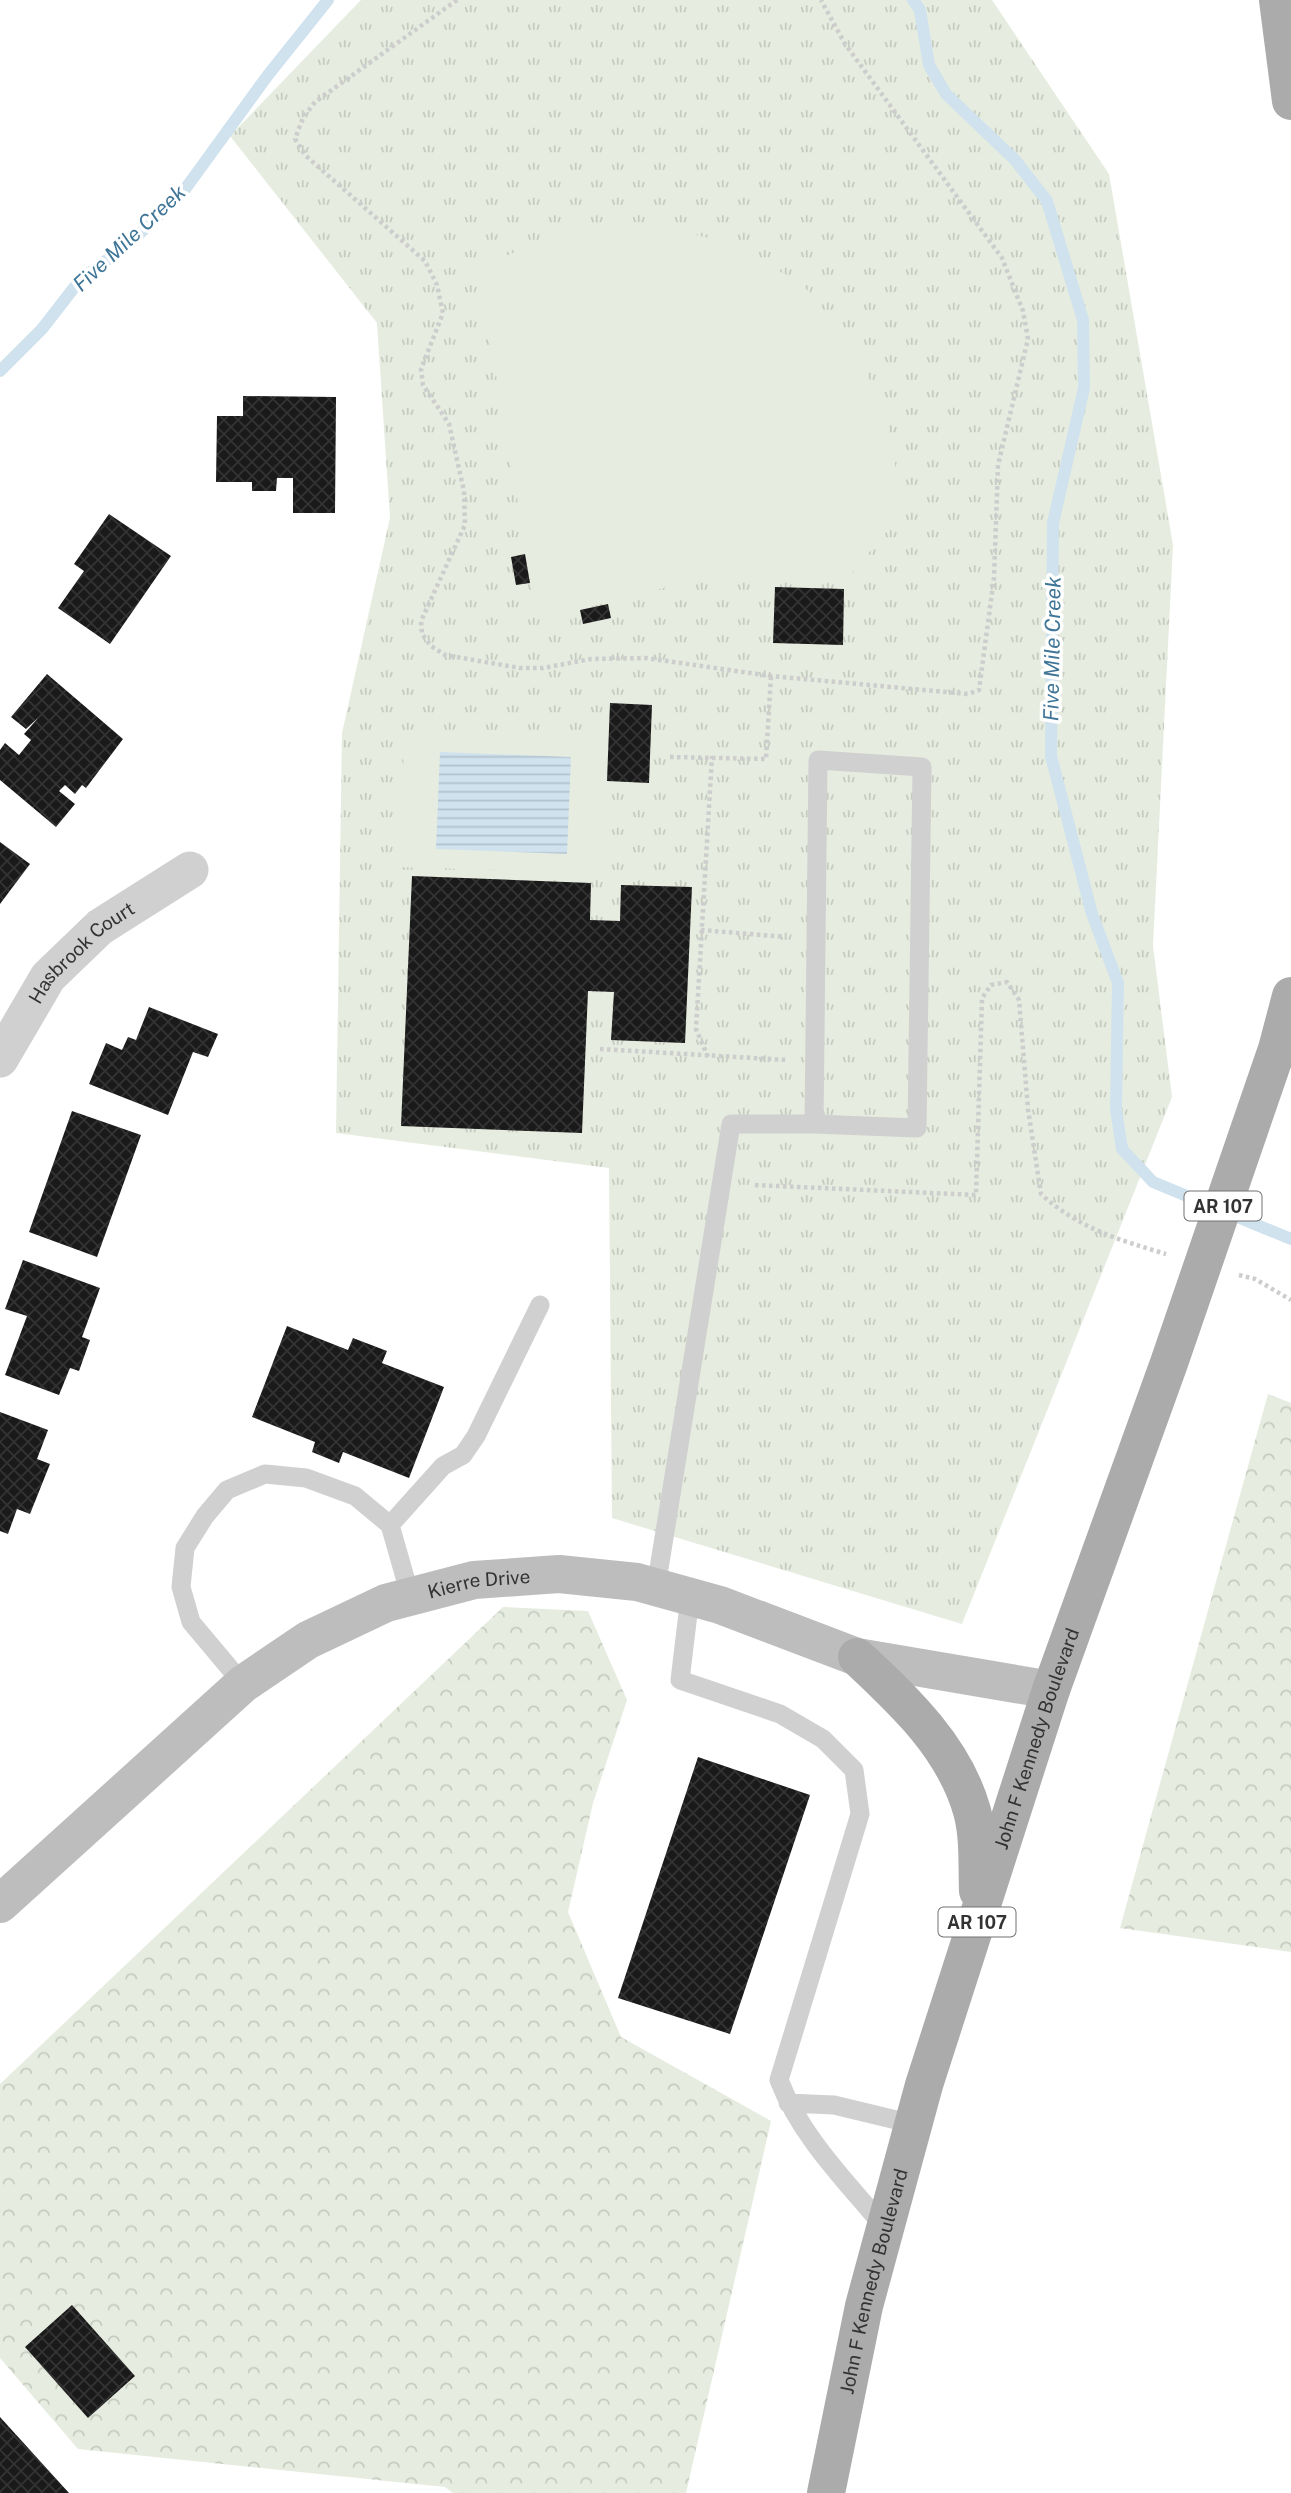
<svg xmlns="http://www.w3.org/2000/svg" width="1291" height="2493" viewBox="0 0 1291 2493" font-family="'Public Sans',sans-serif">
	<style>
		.grass { fill: url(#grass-tufts) }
		.forest { fill: url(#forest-crowns) }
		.pitch { fill: #e6ecdf }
		.water { fill: url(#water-rules) }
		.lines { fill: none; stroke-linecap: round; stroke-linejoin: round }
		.stream { stroke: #cfe2ee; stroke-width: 12 }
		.building { fill: url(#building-cross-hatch) }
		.path { stroke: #cdcdcd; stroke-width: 4.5; stroke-dasharray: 3.5 3.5; stroke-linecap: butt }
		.lane { stroke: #d0d0d0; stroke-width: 19 }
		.street { stroke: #d0d0d0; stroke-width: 37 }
		.secondary { stroke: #bdbdbd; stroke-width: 38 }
		.primary { stroke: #ababab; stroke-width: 38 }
		.labels { text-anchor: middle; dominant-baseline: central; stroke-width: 7; stroke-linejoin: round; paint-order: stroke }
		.shield { fill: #fff; stroke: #707070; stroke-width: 2 }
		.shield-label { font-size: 18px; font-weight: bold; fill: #333 }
		.street-label { font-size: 19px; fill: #333; stroke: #fff }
		.water-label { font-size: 21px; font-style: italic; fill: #3f7597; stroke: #fff }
	</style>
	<defs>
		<pattern id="grass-tufts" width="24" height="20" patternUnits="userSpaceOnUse" patternTransform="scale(1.75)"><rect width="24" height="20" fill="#e6ecdf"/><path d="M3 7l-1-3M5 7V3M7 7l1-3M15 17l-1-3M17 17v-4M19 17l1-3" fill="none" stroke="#c6cbc0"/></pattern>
		<pattern id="forest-crowns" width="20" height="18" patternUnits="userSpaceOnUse" patternTransform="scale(1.75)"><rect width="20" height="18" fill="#e6ecdf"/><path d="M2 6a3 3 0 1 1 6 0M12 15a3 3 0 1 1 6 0" fill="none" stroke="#c6cbc0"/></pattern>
		<pattern id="water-rules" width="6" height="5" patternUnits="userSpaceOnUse" patternTransform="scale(1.75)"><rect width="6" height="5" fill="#cfe2ee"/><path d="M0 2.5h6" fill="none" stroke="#b2c2cd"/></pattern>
		<pattern id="building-cross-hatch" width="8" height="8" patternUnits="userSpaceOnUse" patternTransform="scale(1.75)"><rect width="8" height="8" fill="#1a1a1a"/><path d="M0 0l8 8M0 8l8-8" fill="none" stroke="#333"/></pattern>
	</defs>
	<rect width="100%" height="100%" fill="#fff"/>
	<path class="grass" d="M361 0H992L1109 174 1173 545 1153 946 1172 1097 962 1624 612 1518 609 1168 336 1133 342 733 390 518 377 323 230 136Z"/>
	<path class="forest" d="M1268 1394 1291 1403V1952L1120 1928Z
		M503 1607 588 1611 627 1700 593 1803 568 1912 621 2037 771 2121 686 2493H453L445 2487 78 2449 0 2358V2084Z"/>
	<path class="pitch" d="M637 222 709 238 758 259 802 284 846 337 882 402 894 452 899 517 843 583 710 576 554 616 535 602 478 269 574 225Z
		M405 730 608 738 602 873 398 867Z"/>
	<path class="water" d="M440 752 571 757 567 854 436 849Z"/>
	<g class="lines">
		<path class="stream" d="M913 0 920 10 929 65 946 94 1015 160 1047 201 1083 320 1084 388 1053 523 1051 756 1092 914 1118 983 1116 1109 1122 1149 1153 1182 1291 1239
			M0 371 42 329 80 280 131 242 183 192 268 75 328 0"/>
	</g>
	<path class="building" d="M243 396 336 397 335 513H293V478H277L276 491H252V482H216L217 416H243Z
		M109 514 171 556 110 644 58 608 84 571 74 564Z
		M525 554 530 583 516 585 511 557Z
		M775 587 844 589 843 645 773 643Z
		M608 604 611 618 583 624 580 610Z
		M47 674 123 739 86 788 82 785 75 794 65 785 59 791 75 804 56 827 0 780V750L5 743 19 755 31 740 24 734 38 718 26 729 11 717Z
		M610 703 652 705 649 783 607 781Z
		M0 842 30 864 0 904Z
		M412 876 591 883 590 920 620 921 621 885 692 887 685 1043 611 1040 614 992 588 991 582 1133 401 1126Z
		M149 1007 218 1034 208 1057 193 1052 168 1115 89 1084 106 1043 122 1050 128 1037 136 1040Z
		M72 1111 141 1135 97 1257 29 1232Z
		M23 1260 100 1288 82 1337 90 1340 79 1371 70 1368 59 1395 5 1375 27 1316 5 1309Z
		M287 1326 348 1350 353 1338 387 1351 382 1363 444 1387 409 1478 343 1452 339 1463 312 1452 315 1442 252 1417Z
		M0 1412 48 1430 37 1459 50 1464 30 1514 17 1509 8 1534 0 1531Z
		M698 1757 810 1795 730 2034 618 1998Z
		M72 2305 135 2376 88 2418 25 2347Z
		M0 2417 69 2493H0Z"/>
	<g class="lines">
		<path class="path" d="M457 0 315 102 303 118 295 139 306 156 425 261 437 285 443 313 421 369 423 385 449 424 464 491 465 525 421 621 422 634 431 646 445 655 520 668H543L591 659 646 658 771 676 968 694 979 690 994 578 998 465 1028 339 1023 311 1002 258 845 44 821 0
			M670 757 766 759 771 676
			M701 930 786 937
			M600 1049 788 1060
			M708 1057 696 1029 712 756
			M755 1185 976 1195 982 998 991 985 1007 982 1019 1000 1028 1109 1041 1194C1078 1228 1119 1240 1166 1254
			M1239 1275 1255 1279 1291 1300"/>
		<path class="lane" d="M390 1525 443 1466 463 1455 476 1436 540 1305
			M656 1587 731 1124H814L818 760 922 767 917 1128 814 1124
			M690 1597 680 1680 780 1714 823 1739 854 1770 860 1814 779 2080C801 2137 846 2181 884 2227
			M243 1684 191 1622 181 1587 185 1548 205 1516 227 1490 265 1474 306 1478 355 1496 390 1525 410 1595
			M788 2103 834 2105 913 2124"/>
		<path class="street" id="s1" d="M0 1059 48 977 100 927 190 870"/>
		<path class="secondary" id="s2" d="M0 1904 243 1684 308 1640 386 1603 474 1580 559 1574 637 1582 720 1605 857 1657 1051 1690"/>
		<g class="primary">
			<path d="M1278 0 1291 101"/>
			<path d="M857 1657C904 1701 954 1747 972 1811 979 1836 977 1865 978 1891"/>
			<path id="s3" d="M826 2493 864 2306 924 2085 1051 1690 1169 1363 1277 1049 1291 996"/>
		</g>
	</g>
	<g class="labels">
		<g class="shield">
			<rect x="1184.5" y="1191.5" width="77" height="29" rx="5"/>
			<rect x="938.5" y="1907.5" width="77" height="29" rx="5"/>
		</g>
		<g class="shield-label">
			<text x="1223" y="1206">AR 107</text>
			<text x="977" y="1922">AR 107</text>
		</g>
		<g class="street-label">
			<text stroke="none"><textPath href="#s1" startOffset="136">Hasbrook Court</textPath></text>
			<text stroke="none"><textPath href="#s2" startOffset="588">Kierre Drive</textPath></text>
			<text stroke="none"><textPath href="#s3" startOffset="784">John F Kennedy Boulevard</textPath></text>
			<text stroke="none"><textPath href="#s3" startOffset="217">John F Kennedy Boulevard</textPath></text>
		</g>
		<g class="water-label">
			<text transform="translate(129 238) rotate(-43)">Five Mile Creek</text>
			<text transform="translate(1052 649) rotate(-89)">Five Mile Creek</text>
		</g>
	</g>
</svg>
